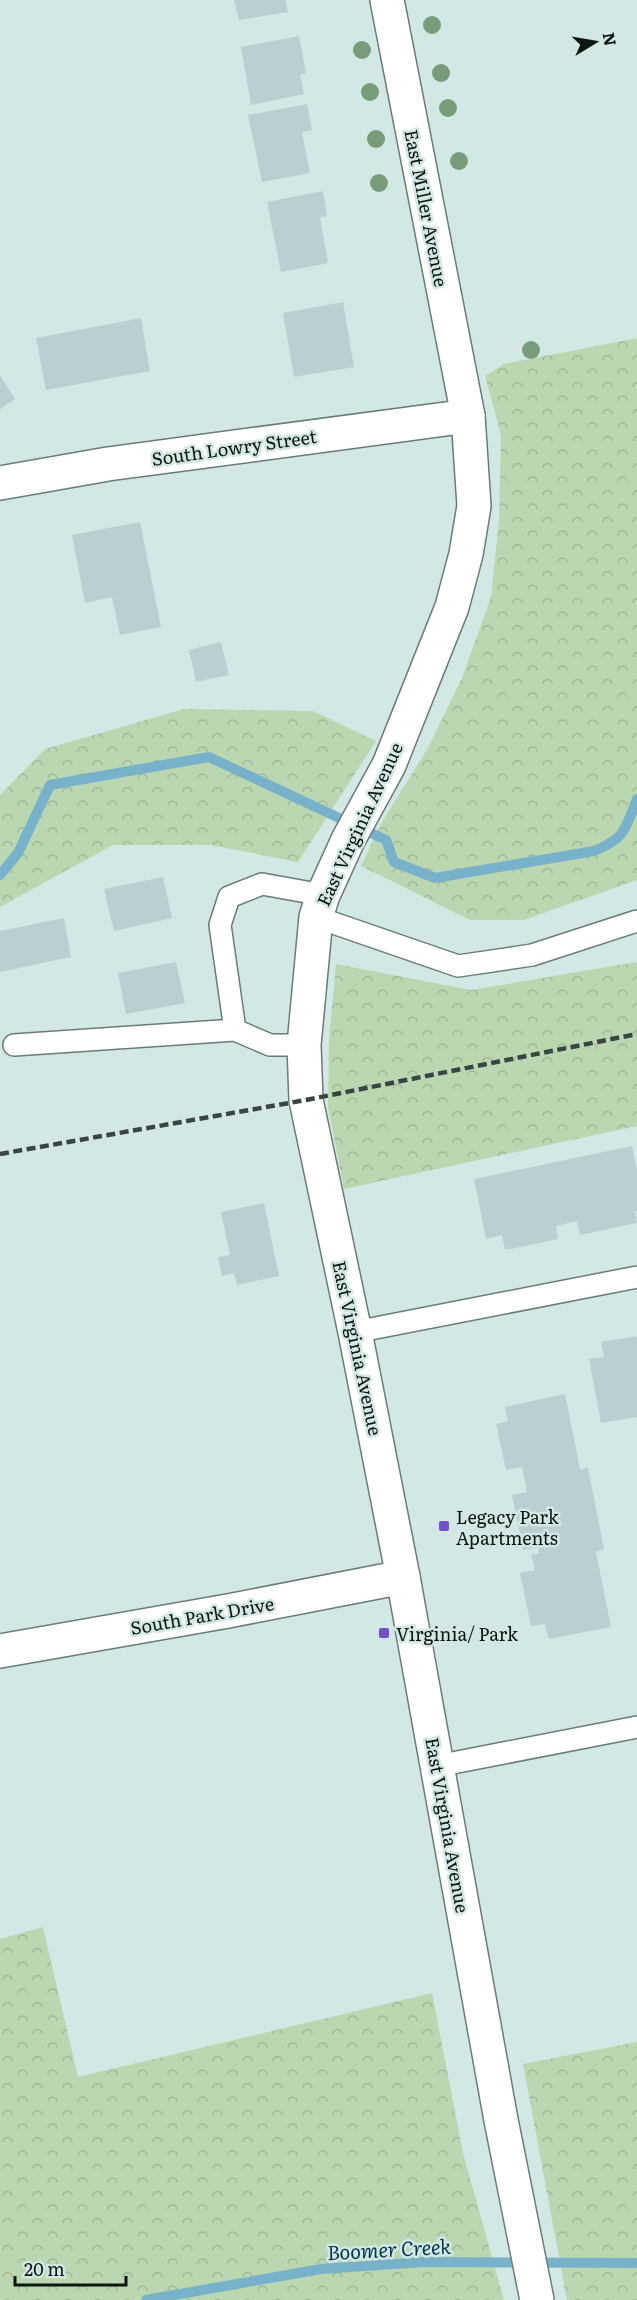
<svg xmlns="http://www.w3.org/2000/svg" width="637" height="2300" viewBox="0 0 637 2300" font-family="Literata,serif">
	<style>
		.forest { fill: url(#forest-crowns) }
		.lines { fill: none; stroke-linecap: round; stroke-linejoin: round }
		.stream { stroke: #78b2ca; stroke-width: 10 }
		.building { fill: #bacfd1 }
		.service-casing { stroke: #697c78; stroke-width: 24 }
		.minor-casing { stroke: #697c78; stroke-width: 36 }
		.tertiary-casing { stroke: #697c78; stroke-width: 36 }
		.service { stroke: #fff; stroke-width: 21 }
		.minor { stroke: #fff; stroke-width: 33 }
		.tertiary { stroke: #fff; stroke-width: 33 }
		.rail { stroke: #3a4543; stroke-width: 4.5; stroke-dasharray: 9 4.5; stroke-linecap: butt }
		.tree { fill: #7a9b79 }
		.poi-dot { fill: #7150ca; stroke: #d3e8e4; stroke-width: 2 }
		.labels { text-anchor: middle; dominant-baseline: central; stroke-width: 5; stroke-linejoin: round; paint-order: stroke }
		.street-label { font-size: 18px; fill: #0e1614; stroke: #d3e8e4 }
		.poi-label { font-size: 18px; fill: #0e1614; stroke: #d3e8e4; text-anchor: start }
		.water-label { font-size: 20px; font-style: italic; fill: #013849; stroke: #d3e8e4 }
	</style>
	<defs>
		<pattern id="forest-crowns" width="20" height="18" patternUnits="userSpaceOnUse" patternTransform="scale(1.5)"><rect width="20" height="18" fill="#bbd7b2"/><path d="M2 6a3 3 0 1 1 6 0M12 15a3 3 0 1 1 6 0" fill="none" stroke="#a0b898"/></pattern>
	</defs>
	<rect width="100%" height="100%" fill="#d3e8e4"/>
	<path class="forest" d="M637 338V880L524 920H470L361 866 382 822 428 748 462 678 491 597 499 520 501 435 485 376 504 364Z
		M184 709 313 711 376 741 298 862 211 845H113L0 907V795L45 749Z
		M637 962V1126L344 1189 328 1107 329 1039 336 964 471 990Z
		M43 1927 78 2077 432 1993 463 2153 504 2300H0V1939Z
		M637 2042V2300H567L523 2064Z"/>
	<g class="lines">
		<path class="stream" d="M0 875 18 853 50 785 209 757 386 840 394 862 435 878 594 851C626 838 625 829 637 799
			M146 2300 321 2269 424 2262 637 2263"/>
	</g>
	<path class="building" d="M234 0H285L288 12 239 20Z
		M299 36 306 73 300 75 304 94 251 105 241 47Z
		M307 104 312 130 302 132 310 173 262 182 248 115Z
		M323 191 327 216 320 217 328 263 281 272 267 202Z
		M343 302 354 367 294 377 283 313Z
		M141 318 150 371 46 390 36 338Z
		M0 375 15 399 0 409Z
		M140 522 161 627 120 635 112 597 85 603 72 535Z
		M221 642 229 675 196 682 189 650Z
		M163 877 172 918 114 931 104 889Z
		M64 918 71 957 0 972V931Z
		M176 962 185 1003 126 1014 118 973Z
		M632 1146 637 1170V1211H635L637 1223 580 1235 577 1221 556 1226 558 1239 505 1250 502 1235 486 1239 474 1179Z
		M264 1203 279 1276 237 1285 234 1273 222 1276 218 1257 230 1255 221 1212Z
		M637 1336V1417L601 1423 589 1359 604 1357 601 1342Z
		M565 1394 580 1469 588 1468 604 1549 596 1552 611 1627 549 1639 545 1624 531 1626 520 1573 535 1570 531 1555 539 1553 538 1547 523 1550 512 1495 527 1492 522 1467 506 1470 496 1424 508 1421 505 1407Z"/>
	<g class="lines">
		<g class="service-casing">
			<path id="service" d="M316 917 458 966 532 955 637 921
				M235 1030 220 925 229 897 262 884 323 895
				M14 1045 235 1030 270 1045H304
				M355 1332 637 1277
				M437 1766 637 1727"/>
		</g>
		<g class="minor-casing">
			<path id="minor" d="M0 483 108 464 468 416
				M0 1651 228 1611 403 1577"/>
		</g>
		<g class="tertiary-casing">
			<path id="tertiary" d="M387 0 468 416 474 506 466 554 452 607 389 765 348 840 323 895 316 917 304 1045 306 1100 355 1332 403 1577 501 2120 537 2300"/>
		</g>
		<use href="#service" class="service"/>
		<use href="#minor" class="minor"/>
		<use href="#tertiary" class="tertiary"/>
		<path class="rail" d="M0 1154 306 1100 637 1034"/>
	</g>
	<g class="tree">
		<circle cx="432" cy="25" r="9"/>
		<circle cx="362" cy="50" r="9"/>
		<circle cx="441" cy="73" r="9"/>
		<circle cx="370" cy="92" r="9"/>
		<circle cx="448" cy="108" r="9"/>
		<circle cx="376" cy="139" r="9"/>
		<circle cx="459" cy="161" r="9"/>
		<circle cx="379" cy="183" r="9"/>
		<circle cx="531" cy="350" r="9"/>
	</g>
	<g class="poi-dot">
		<rect x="438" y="1520" width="12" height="12" rx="3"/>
		<rect x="378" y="1627" width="12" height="12" rx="3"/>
	</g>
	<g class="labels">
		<g class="street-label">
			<text transform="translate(427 208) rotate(79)">East Miller Avenue</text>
			<text transform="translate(234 447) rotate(-8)">South Lowry Street</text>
			<text transform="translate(359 824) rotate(-65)">East Virginia Avenue</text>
			<text transform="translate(358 1348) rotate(78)">East Virginia Avenue</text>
			<text transform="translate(202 1615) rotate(-10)">South Park Drive</text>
			<text transform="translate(448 1825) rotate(80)">East Virginia Avenue</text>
		</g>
		<g class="poi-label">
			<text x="456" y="1516">Legacy Park<tspan x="456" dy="21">Apartments</tspan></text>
			<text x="396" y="1633">Virginia/ Park</text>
		</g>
		<g class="water-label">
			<text transform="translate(389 2248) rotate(-3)">Boomer Creek</text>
		</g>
	</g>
	<g transform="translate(595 42) rotate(79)" stroke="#d3e8e4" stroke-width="4.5" paint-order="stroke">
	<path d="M0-4.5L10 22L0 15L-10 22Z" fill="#0e1614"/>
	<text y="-9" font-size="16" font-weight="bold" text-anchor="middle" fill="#0e1614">N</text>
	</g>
	<path d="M15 2276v9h111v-9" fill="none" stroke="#0e1614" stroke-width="3"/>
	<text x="24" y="2276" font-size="18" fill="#0e1614" stroke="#d3e8e4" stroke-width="4.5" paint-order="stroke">20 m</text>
</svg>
